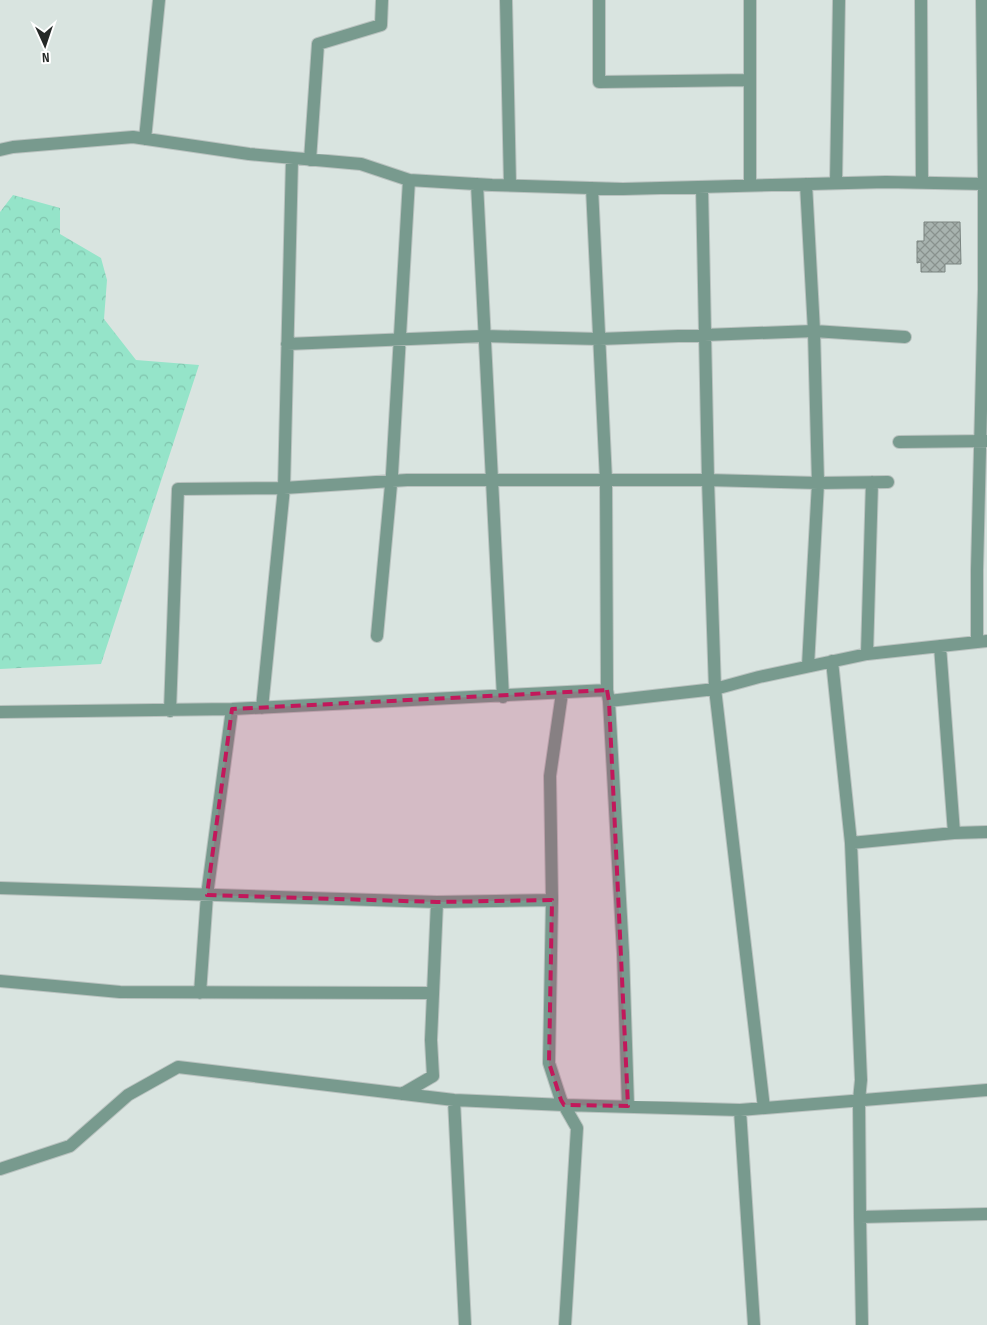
<svg xmlns="http://www.w3.org/2000/svg" width="987" height="1325" viewBox="0 0 987 1325" font-family="'Sofia Sans Condensed',sans-serif">
	<style>
		.park { fill: url(#park-crowns) }
		.building { fill: url(#building-cross-hatch); stroke: #7a8480 }
		.lines { fill: none; stroke-linecap: round; stroke-linejoin: round }
		.street-casing { stroke: #b9c2bf; stroke-width: 14 }
		.street { stroke: #789a8e; stroke-width: 12 }
		.marked { fill: #c2185b; fill-opacity: 0.2; stroke: #c2185b; stroke-width: 4; stroke-dasharray: 10 6; stroke-linejoin: round }
	</style>
	<defs>
		<pattern id="park-crowns" width="20" height="18" patternUnits="userSpaceOnUse" patternTransform="scale(1.25)"><rect width="20" height="18" fill="#95e4c9"/><path d="M2 6a3 3 0 1 1 6 0M12 15a3 3 0 1 1 6 0" fill="none" stroke="#80c4ad"/></pattern>
		<pattern id="building-cross-hatch" width="8" height="8" patternUnits="userSpaceOnUse" patternTransform="scale(1.25)"><rect width="8" height="8" fill="#a8b3af"/><path d="M0 0l8 8M0 8l8-8" fill="none" stroke="#89928e"/></pattern>
	</defs>
	<rect width="100%" height="100%" fill="#d9e4e0"/>
	<path class="park" d="M13 195 60 208V234L101 258 107 280 104 319 136 360 199 365 101 664 0 669V212Z"/>
	<path class="building" d="M924 222H960L961 264H945V272H921V262L917 263V241H924Z"/>
	<g class="lines">
		<g class="street-casing">
			<path id="street" d="M506 0 510 185
				M599 0V82L750 80
				M921 0 922 183
				M982 0 984 184
				M145 139 159 0
				M0 150 13 147 133 137 249 154 361 164 409 180 492 185 623 189 886 182 984 184V289H987
				M310 160 318 44 381 25 382 0
				M836 183 839 0
				M477 184 503 697
				M750 186V0
				M702 187 708 480 715 689 764 1108
				M592 188 606 480 607 690
				M287 344 484 336 599 339 814 331 905 337
				M899 442 987 441
				M377 636 392 474 409 180
				M977 642V570L984 289
				M940 646 954 833
				M867 654 872 482
				M832 661 851 843 861 1080 859 1100 860 1217 862 1325
				M808 666 818 483 888 482
				M562 693 550 776 552 900 549 1063 561 1100 577 1128 565 1325
				M609 701 623 953 628 1106
				M262 708 284 488 292 159
				M170 711 178 489 284 488 407 480H708L818 483 814 331 806 184
				M0 712 232 709 607 690 609 701 715 689 759 677 867 654 987 641
				M851 843 954 833 987 832
				M0 888 437 902 552 900
				M0 981 120 992 433 993
				M200 993 207 895 232 709
				M402 1094 433 1076 431 1040 437 902
				M454 1100 465 1325
				M740 1110 754 1325
				M0 1169 70 1146 128 1095 178 1067 454 1100 564 1105 740 1110 987 1090
				M860 1217 987 1214"/>
		</g>
		<use href="#street" class="street"/>
	</g>
	<path class="marked" d="M607 690 609 701 628 1106 564 1105 561 1100 549 1063 552 900 437 902 207 895 232 709Z"/>
	<g transform="translate(45 45) rotate(177)" stroke="#ffffff" stroke-width="4" paint-order="stroke">
	<path d="M0-4L9 19L0 12L-9 19Z" fill="#252927"/>
	<text y="-8" font-size="14" font-weight="bold" text-anchor="middle" fill="#252927">N</text>
	</g>
</svg>
